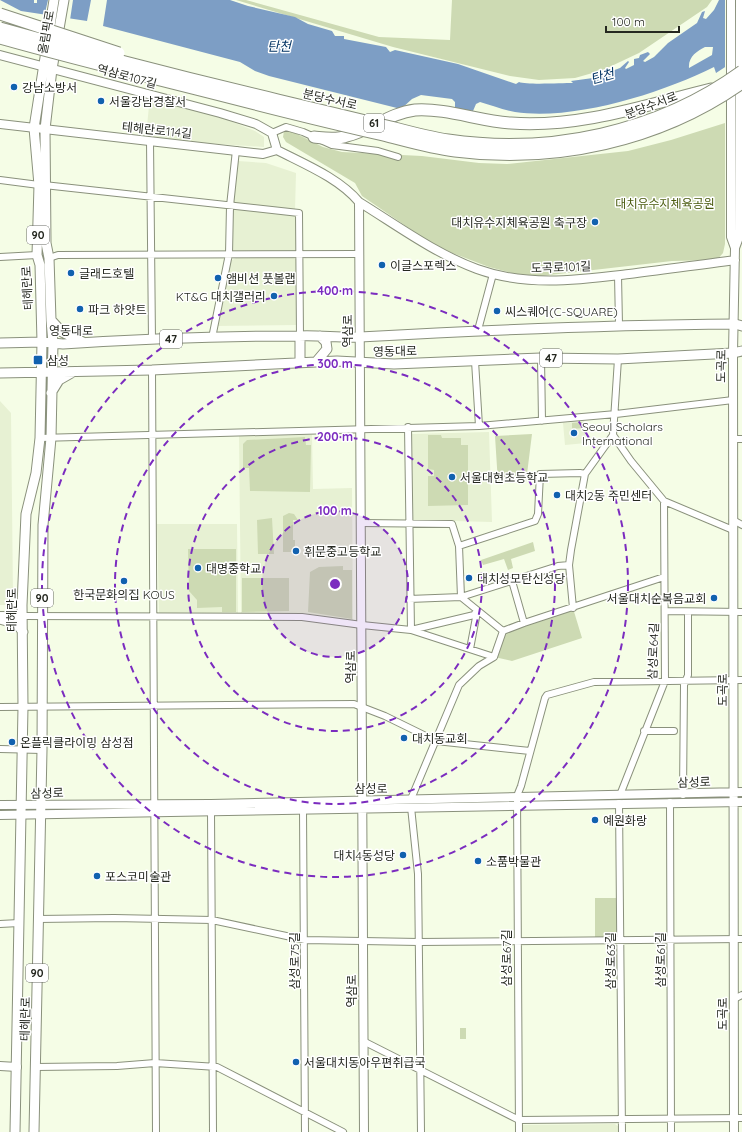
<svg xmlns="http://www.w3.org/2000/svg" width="742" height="1132" viewBox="0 0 742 1132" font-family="Quicksand,'Noto Sans KR',sans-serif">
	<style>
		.built { fill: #e7f1d3 }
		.green { fill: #cddab3 }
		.water { fill: #7d9ec5; fill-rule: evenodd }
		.pier { fill: #f5fde6 }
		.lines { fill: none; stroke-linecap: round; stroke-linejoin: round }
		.street-casing { stroke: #8a917c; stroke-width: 8 }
		.secondary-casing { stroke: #8a917c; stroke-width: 10 }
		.primary-casing { stroke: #8a917c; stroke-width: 11 }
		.highway-casing { stroke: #8a917c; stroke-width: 13 }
		.street { stroke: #fff; stroke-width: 6 }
		.secondary { stroke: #fff; stroke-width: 8 }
		.primary { stroke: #fff; stroke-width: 9 }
		.highway { stroke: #fff; stroke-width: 11 }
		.highway-bridge-casing { stroke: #8a917c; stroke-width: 13; stroke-linecap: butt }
		.highway-bridge { stroke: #fff; stroke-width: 11 }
		.ring { fill: none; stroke: #7b2cbf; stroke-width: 2; stroke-dasharray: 7 5 }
		.poi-dot { fill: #1161af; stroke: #fff; stroke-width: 1.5 }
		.labels { text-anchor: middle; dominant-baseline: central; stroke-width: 3; stroke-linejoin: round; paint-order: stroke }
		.shield { fill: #fff; stroke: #666863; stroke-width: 1 }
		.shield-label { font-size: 11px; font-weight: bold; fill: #252820 }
		.street-label { font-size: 12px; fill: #252820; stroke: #fff }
		.poi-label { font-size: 12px; fill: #252820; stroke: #fff; text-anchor: start }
		.park-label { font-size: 12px; fill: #4a5b0f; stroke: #fff }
		.water-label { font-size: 13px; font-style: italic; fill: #023364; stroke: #fff }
		.centre { fill: #7b2cbf; stroke: #fff; stroke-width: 2 }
		.ring-label { font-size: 12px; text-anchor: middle; font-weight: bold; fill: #7b2cbf; stroke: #fff; stroke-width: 3; stroke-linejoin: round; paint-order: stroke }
	</style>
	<rect width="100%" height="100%" fill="#f5fde6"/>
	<path class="built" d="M150 96 205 111 255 131 264 137V147L190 142 146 136Z
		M238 161 266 163 296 173 295 211 234 205 233 202Z
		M234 208 295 214 298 219V250L295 253 233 252 232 211Z
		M236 258H294L297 260 296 325 216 326 229 265 232 260Z
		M0 401 11 413 13 597 10 605H0Z
		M584 421 586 443 565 445 563 423Z
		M489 432 492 522 413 520 412 434Z
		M312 435 313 489 352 488 353 621 303 613H241L239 436Z
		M157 524H237L238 613 159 614Z
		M615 1124 619 1127V1132H522V1125Z"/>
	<path class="green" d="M236 0H246L379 37 450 40 452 0H712L707 7 639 53 603 70 575 78 539 80 510 76 393 47Z
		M725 123V244L723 253 717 260 672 261 541 276 516 274 489 267 442 249 416 233 362 196 355 183 286 142 283 137 284 131 289 130 323 147 342 152 422 156 479 163 507 164 628 151 671 140Z
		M583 422 584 428 572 429V423Z
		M532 434 526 482 498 483 495 436Z
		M428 435H441L442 438H461V445H468V505L428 506V476H434V470L428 469Z
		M305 437 306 445H311L310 492 250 491 249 468H243V444L247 440Z
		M289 513 294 514 298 520H293V540H295V552H283V516Z
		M272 518 274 554H258L257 520Z
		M533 542 535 551 511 559 513 568 508 570 504 559 483 565 481 560Z
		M188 549H236V612H222V607L197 608V600L189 591Z
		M343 566V570H352V619L308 612 310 572 319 567Z
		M242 578H289V611L242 612Z
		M572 605 582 638 512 661 490 656 501 627Z
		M595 898H618V937H595Z
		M460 1028H466V1039H460Z"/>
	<path class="water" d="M0 0H34V3H37V0H91L87 21 21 11Z
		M107 0H230L248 6 295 17 308 24 332 31 335 36H344V39L386 47 390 52 395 50 458 64 516 84 519 82C526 85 562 83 573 83L571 81 593 78 620 68 628 61 629 62 625 68 626 69 634 65V59L639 58 640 55 648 52 650 54 643 61 645 62 654 57 668 43 697 23 702 12 705 11 703 18 706 19 714 10 719 0H742V56L716 73 714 67C662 93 574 121 515 112 503 110 491 105 480 102L476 104 473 111 455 108V102L452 99 421 95 412 99 401 109 269 76 255 71 240 62 103 26ZM705 47H713L712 55 689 68C688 57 697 51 705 47Z"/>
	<path class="pier" d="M48 0H73L70 20 44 17Z
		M725 0H742V58L725 70Z"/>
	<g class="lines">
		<g class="street-casing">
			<path id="street" d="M272 133 286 127 303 132 332 145 378 151 398 157
				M150 141 152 340
				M0 180 39 185
				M44 185 299 213 300 336
				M0 257 37 255
				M49 258 58 255 359 254
				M618 275 619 325
				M478 330 493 274
				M212 338 229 254 230 206 236 150
				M541 358 542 421
				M475 361 479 426
				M152 370 156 1132
				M408 427 411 630 474 615 477 610
				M613 435 631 461 664 501 733 530
				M40 438 479 426 616 414 733 400
				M733 439H742
				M733 520 742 525
				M361 523 452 524 459 546 461 597 503 631
				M459 546 535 521 538 514 540 474 580 473 585 474
				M512 581 524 623
				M409 599 461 597 558 566 569 565
				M573 608 569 565 571 550 585 474 613 435 618 359
				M666 611 742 612
				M22 616 302 617 362 625 411 630 494 657
				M470 649 477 612
				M0 707 354 704 385 716 436 741 530 751
				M644 731H674
				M0 749 42 750
				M620 795 665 681 664 501
				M683 795 684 685 688 675V612
				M411 799 459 685 479 666 494 657 503 631 524 623 664 577
				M670 802 671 1132
				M619 803 622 1132
				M411 807 418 874 421 1132
				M303 809 305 1132
				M211 812 213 1132
				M38 919 114 918 212 920 305 940 419 942 742 939
				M0 924 19 923
				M734 999 742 995
				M363 1041 519 1120 742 1118
				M36 1067 117 1066 155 1063 217 1067 343 1132
				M519 1132 517 796 521 786 545 698 547 695 594 682 742 680"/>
		</g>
		<g class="secondary-casing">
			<path id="secondary" d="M731 0V237L735 248
				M0 55 220 113 256 124 272 133 277 150
				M0 124 263 154 277 150
				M277 150C304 164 339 178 359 202 398 226 434 253 477 269 527 287 578 280 629 274 665 269 700 265 735 260
				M359 202 364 1132
				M0 616H22
				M0 805 211 804 742 792
				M0 815 742 802
				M0 1066 17 1067
				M734 1132 733 353 735 248 739 237 740 0"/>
		</g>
		<g class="primary-casing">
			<path id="primary" d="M51 320 62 332 83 342
				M300 336V362
				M0 343 42 342 63 344C141 339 220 336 299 336 319 335 340 338 360 337 485 330 610 325 735 324L742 326
				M316 362 327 349 326 342 320 336
				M0 373 152 370 337 361 394 364 541 358 618 359 733 353 742 351
				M51 393 59 380 73 372
				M0 619 17 624 23 632
				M15 1132 23 707 22 605 26 514 36 473 40 438 42 342 40 265 37 255 39 185 34 128 54 0
				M34 1132 42 750 43 525 51 438 53 343 51 320 49 258 46 243 45 129 52 69 64 0"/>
		</g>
		<g class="highway-casing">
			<path id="highway" d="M314 137C325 138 337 140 347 136 371 130 390 113 415 110 447 108 479 121 511 123 579 128 646 105 711 89"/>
		</g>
		<use href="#street" class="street"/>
		<use href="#secondary" class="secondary"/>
		<use href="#primary" class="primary"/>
		<use href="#highway" class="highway"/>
		<g class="highway-bridge-casing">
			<path id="highway-bridge" d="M0 14 119 53
				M0 28C92 54 185 78 278 100 315 109 353 118 391 127 410 132 428 137 448 140 550 155 658 132 742 71
				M0 38C85 62 170 82 255 104 298 115 340 125 383 135 407 141 430 148 455 151 554 164 660 141 742 83"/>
		</g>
		<use href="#highway-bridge" class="highway-bridge"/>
	</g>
	<circle cx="335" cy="584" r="73" fill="#7b2cbf" fill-opacity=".12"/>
	<g class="ring">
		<circle cx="335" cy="584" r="73"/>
		<circle cx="335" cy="584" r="147"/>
		<circle cx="335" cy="584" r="220"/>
		<circle cx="335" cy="584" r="293"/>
	</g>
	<g class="poi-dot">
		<circle cx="14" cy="87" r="4"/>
		<circle cx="101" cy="101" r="4"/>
		<circle cx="595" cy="222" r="4"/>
		<circle cx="382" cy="265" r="4"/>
		<circle cx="71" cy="273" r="4"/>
		<circle cx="218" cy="278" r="4"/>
		<circle cx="274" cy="296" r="4"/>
		<circle cx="80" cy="309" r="4"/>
		<circle cx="497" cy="311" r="4"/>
		<rect x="33" y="355" width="10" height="10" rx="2"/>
		<circle cx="574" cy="433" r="4"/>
		<circle cx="452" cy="477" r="4"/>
		<circle cx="557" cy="495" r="4"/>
		<circle cx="296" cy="551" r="4"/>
		<circle cx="198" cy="568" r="4"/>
		<circle cx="469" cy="578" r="4"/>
		<circle cx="124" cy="581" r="4"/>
		<circle cx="714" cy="598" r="4"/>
		<circle cx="404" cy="738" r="4"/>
		<circle cx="12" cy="742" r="4"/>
		<circle cx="595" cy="820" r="4"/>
		<circle cx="403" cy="855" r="4"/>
		<circle cx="478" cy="861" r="4"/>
		<circle cx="97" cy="876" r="4"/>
		<circle cx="296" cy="1062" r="4"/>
	</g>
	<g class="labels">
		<g class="shield">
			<rect x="364" y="114" width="20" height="18" rx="3"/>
			<rect x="27" y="226" width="22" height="18" rx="3"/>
			<rect x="160" y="330" width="22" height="18" rx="3"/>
			<rect x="540" y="349" width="22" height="18" rx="3"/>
			<rect x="31" y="589" width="22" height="18" rx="3"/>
			<rect x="26" y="964" width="22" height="18" rx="3"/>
		</g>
		<g class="shield-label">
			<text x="374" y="123">61</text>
			<text x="38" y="235">90</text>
			<text x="171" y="339">47</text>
			<text x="551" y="358">47</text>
			<text x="42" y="598">90</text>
			<text x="37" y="973">90</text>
		</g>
		<g class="street-label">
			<text transform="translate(46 32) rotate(-80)">올림픽로</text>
			<text transform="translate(127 76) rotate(15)">역삼로107길</text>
			<text transform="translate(330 99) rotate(13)">분당수서로</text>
			<text transform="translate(651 105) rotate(-21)">분당수서로</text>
			<text transform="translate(157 130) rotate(6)">테헤란로114길</text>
			<text transform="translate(561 267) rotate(-2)">도곡로101길</text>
			<text transform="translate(27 288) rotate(-93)">테헤란로</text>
			<text x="71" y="330">영동대로</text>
			<text transform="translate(347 331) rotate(-90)">역삼로</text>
			<text transform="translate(395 351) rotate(-1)">영동대로</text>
			<text transform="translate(721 366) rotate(-89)">도곡로</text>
			<text transform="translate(11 610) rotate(-90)">테헤란로</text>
			<text transform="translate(653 651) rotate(-88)">삼성로64길</text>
			<text transform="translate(350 667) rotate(-90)">역삼로</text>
			<text transform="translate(722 690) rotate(-90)">도곡로</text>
			<text transform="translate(694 782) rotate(-2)">삼성로</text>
			<text x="371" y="788">삼성로</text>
			<text transform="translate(47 793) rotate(-2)">삼성로</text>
			<text transform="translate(506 958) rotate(-90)">삼성로67길</text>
			<text transform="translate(660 960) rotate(-90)">삼성로61길</text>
			<text transform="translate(294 961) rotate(-90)">삼성로75길</text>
			<text transform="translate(610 961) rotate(-90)">삼성로63길</text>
			<text transform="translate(351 991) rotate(-90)">역삼로</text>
			<text transform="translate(722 1014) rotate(-90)">도곡로</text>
			<text transform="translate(25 1019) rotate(-89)">테헤란로</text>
		</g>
		<g class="poi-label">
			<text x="22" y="87">강남소방서</text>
			<text x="109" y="101">서울강남경찰서</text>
			<text x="587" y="222" text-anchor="end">대치유수지체육공원 축구장</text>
			<text x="390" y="265">이글스포렉스</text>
			<text x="79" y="273">글래드호텔</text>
			<text x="226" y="278">앰비션 풋볼랩</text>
			<text x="266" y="296" text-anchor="end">KT&amp;G 대치갤러리</text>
			<text x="88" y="309">파크 하얏트</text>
			<text x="505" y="311">씨스퀘어(C-SQUARE)</text>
			<text x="47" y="360">삼성</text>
			<text x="582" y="426">Seoul Scholars<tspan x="582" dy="14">International</tspan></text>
			<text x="460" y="477">서울대현초등학교</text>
			<text x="565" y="495">대치2동 주민센터</text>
			<text x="304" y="551">휘문중고등학교</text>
			<text x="206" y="568">대명중학교</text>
			<text x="477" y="578">대치성모탄신성당</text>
			<text x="124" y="594" text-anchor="middle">한국문화의집 KOUS</text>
			<text x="706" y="598" text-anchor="end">서울대치순복음교회</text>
			<text x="412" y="738">대치동교회</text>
			<text x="20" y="742">온플릭클라이밍 삼성점</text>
			<text x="603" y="820">예원화랑</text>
			<text x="395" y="855" text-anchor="end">대치4동성당</text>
			<text x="486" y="861">소품박물관</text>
			<text x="105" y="876">포스코미술관</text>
			<text x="304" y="1062">서울대치동아우편취급국</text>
		</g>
		<g class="park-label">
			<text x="665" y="203">대치유수지체육공원</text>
		</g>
		<g class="water-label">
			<text x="279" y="46">탄천</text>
			<text transform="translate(602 76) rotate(-16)">탄천</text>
		</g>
	</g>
	<circle cx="335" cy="584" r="6" class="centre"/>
	<g class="ring-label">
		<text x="335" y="295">400 m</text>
		<text x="335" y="368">300 m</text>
		<text x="335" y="441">200 m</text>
		<text x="335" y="515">100 m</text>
	</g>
	<path d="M606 26v6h73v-6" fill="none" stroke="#252820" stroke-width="2"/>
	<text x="612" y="26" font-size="12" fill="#252820" stroke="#ffffff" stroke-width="3" paint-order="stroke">100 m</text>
</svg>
